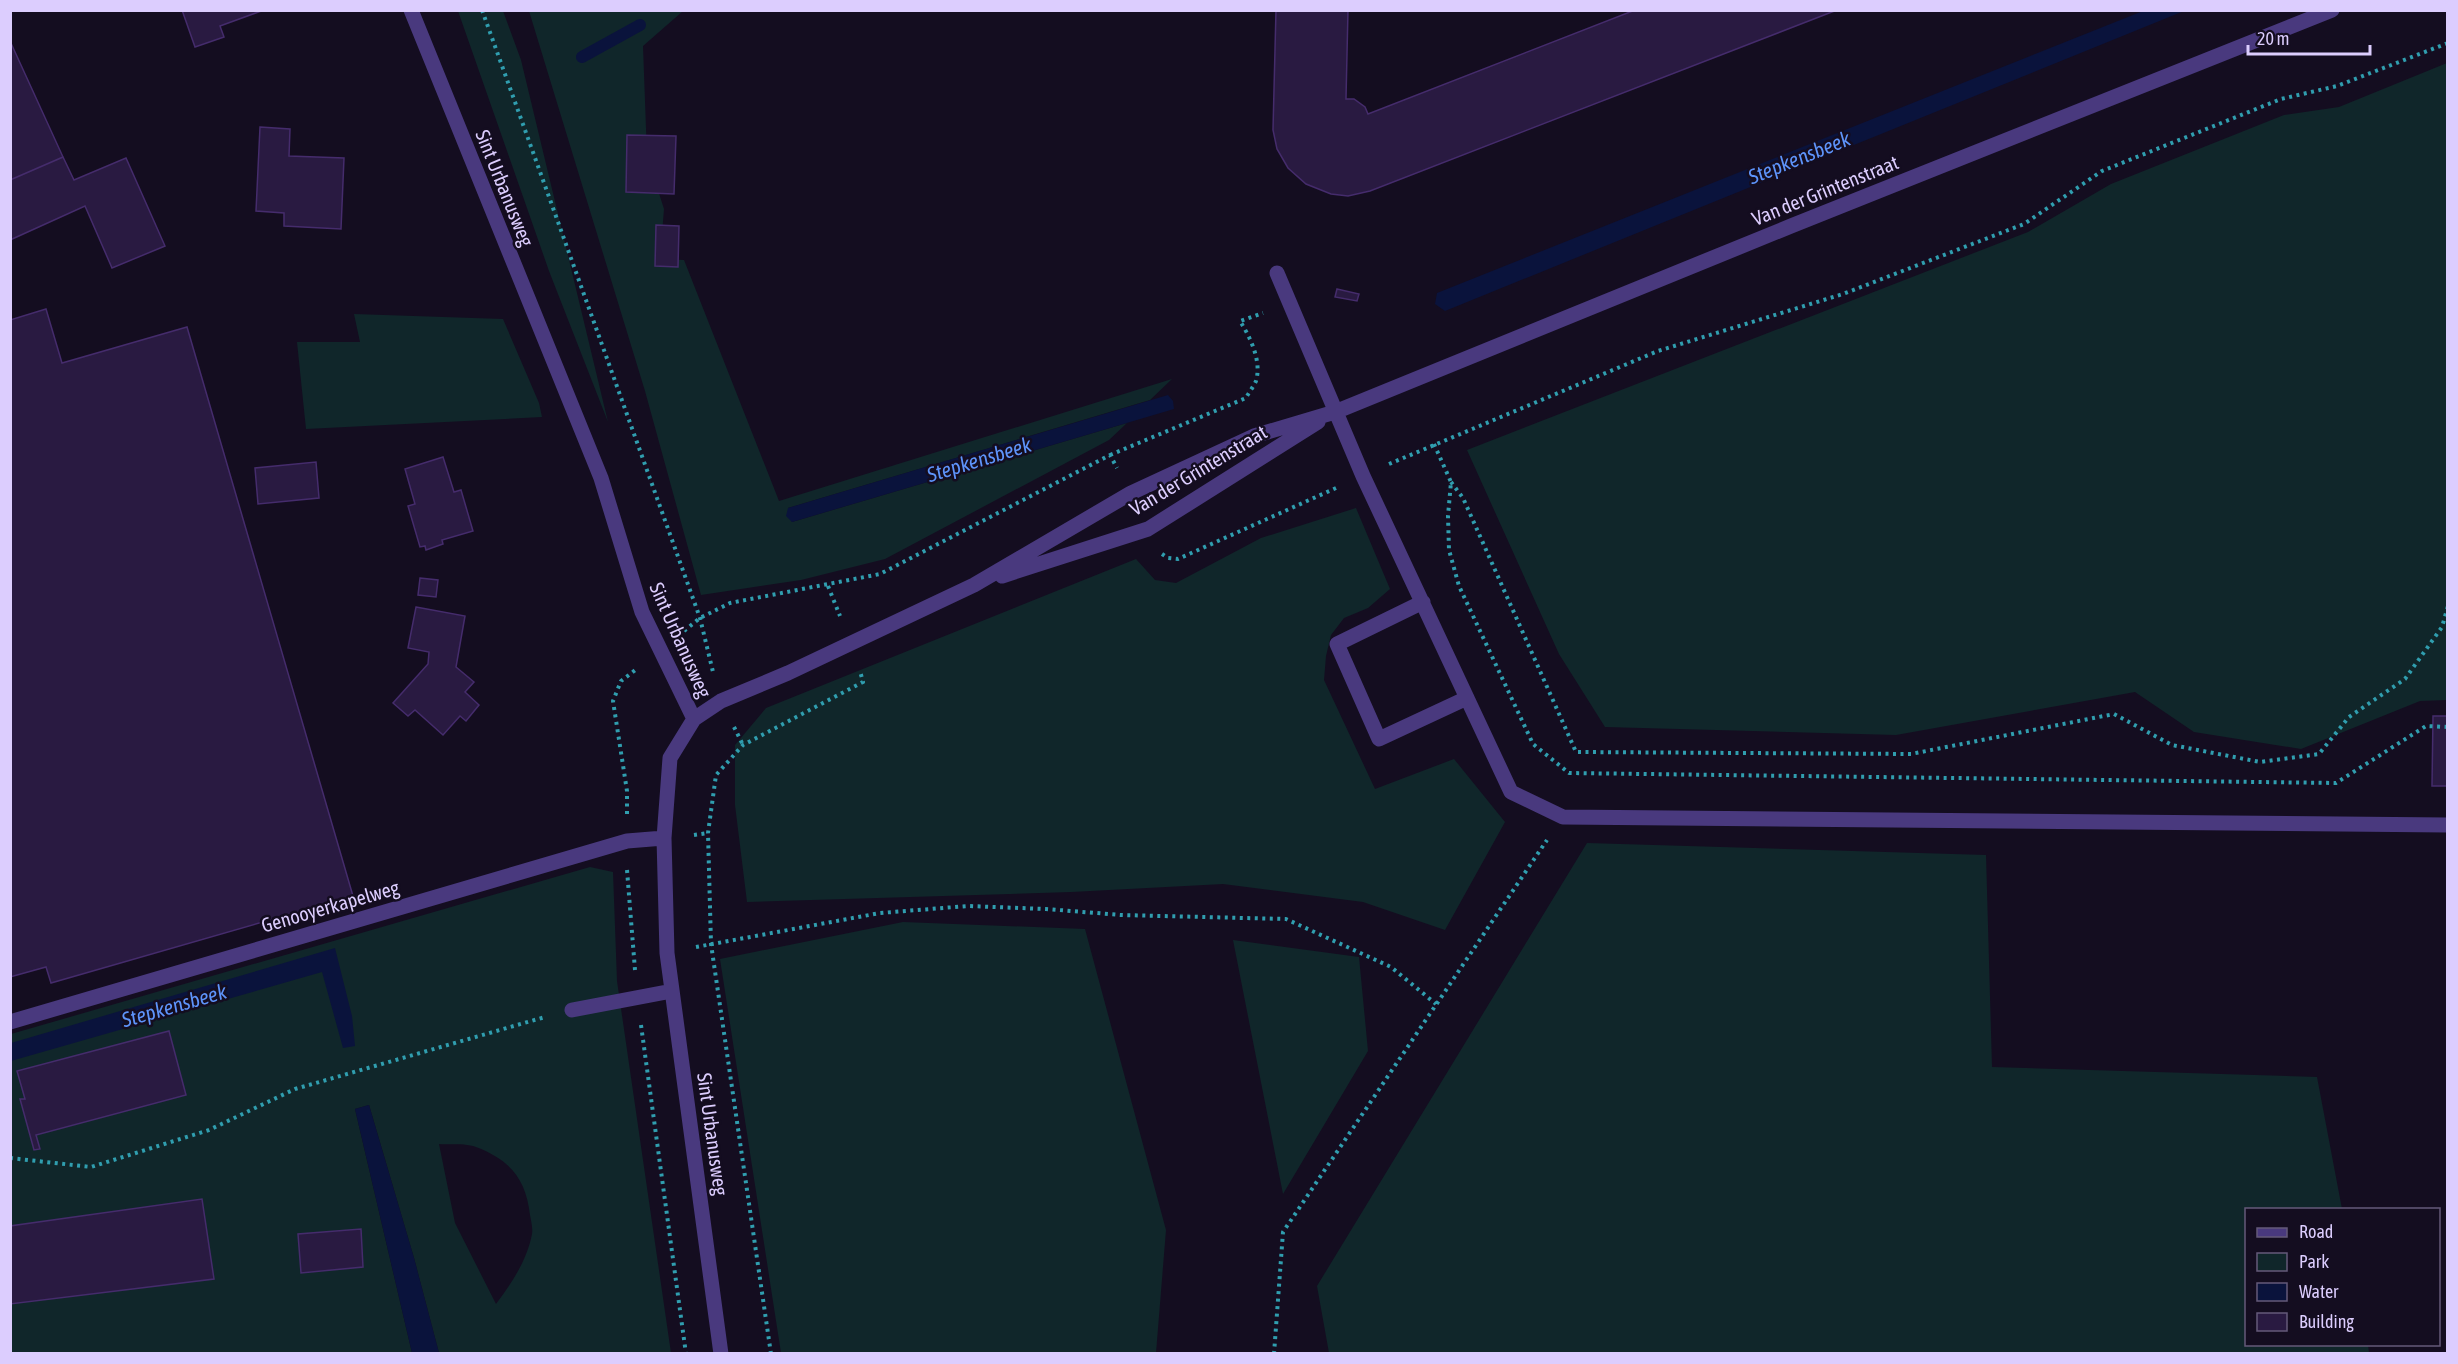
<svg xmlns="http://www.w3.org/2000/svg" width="2458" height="1364" viewBox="0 0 2458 1364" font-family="'Asap Condensed',sans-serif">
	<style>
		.green { fill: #10262a; fill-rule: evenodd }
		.water { fill: #0a133c }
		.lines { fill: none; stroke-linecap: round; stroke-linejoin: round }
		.stream { stroke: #0a133c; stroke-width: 12 }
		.building { fill: #291a41; stroke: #452c6c; stroke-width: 1.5 }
		.path { stroke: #309eaf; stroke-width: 4; stroke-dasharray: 3 4.5; stroke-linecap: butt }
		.minor { stroke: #49397e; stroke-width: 15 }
		.labels { text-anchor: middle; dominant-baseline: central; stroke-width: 5; stroke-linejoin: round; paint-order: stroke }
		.street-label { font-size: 20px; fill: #dccdfe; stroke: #140d20 }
		.water-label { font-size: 21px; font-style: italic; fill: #5e94fb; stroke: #140d20 }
	</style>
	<rect width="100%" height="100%" fill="#140d20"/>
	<path class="green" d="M458 11H503L521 60 608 422 549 271Z
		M529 11H683L643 46 647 156 664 209 660 259 684 260 779 501 1172 379 1150 400 788 508 792 522 1127 423 1109 440 885 559 801 580 701 595 645 391Z
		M2447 63V700L2420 701 2301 749 2194 732 2135 692 1896 735 1605 727 1559 654 1467 450 2028 232 2111 184 2284 115 2339 107Z
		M354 314 503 319 539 403 542 417 306 429 297 342H360Z
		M1356 508 1390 589 1368 608 1344 618 1331 635 1326 656 1324 680 1375 789 1454 759 1505 822 1445 930 1363 902 1223 884 1071 892 747 902 735 805V745L766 708 1136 559 1155 580 1176 583 1261 538Z
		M1587 843 1986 855 1992 1067 2317 1077 2342 1209 2246 1210V1344L2368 1345 2369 1353H1329L1317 1286Z
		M590 867 613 872 617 981 671 1353H439L414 1258 369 1105 355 1109 412 1353 11 1354V1034ZM439 1144C450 1145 465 1143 476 1147 510 1160 526 1179 530 1215 531 1221 533 1228 532 1234 527 1260 512 1283 496 1304L455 1223Z
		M903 922 1085 929 1166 1230 1156 1353H781L720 959Z
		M1233 940 1359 957 1368 1051 1283 1194Z"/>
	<path class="water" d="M2143 11H2184L1445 311 1435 304 1437 293Z
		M1168 395 1173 401 1174 409 792 522 786 516 788 508Z
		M335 948 352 1016 355 1046 343 1048 322 972 11 1061V1043Z
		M369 1105 414 1258 439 1353H412L355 1109Z"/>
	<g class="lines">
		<path class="stream" d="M582 57 640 25"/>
	</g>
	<path class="building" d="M182 10H264L220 26 224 37 195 47Z
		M1276 10H1348L1346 99H1354L1365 107 1368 114 1635 10H1837L1370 191 1348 196 1331 194 1306 184 1288 168 1277 149 1273 130Z
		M10 41 63 157 10 180Z
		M260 127 290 129 289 156 344 158 341 229 284 226V213L256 211Z
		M627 135 676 136 674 194 626 192Z
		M63 157 74 180 126 158 165 246 112 268 85 206 10 240V180Z
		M656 225 679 226 678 267 655 266Z
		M1337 289 1359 294 1357 301 1335 297Z
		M46 309 62 363 187 327 353 896 51 983 46 967 10 977V320Z
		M443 457 454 492 461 490 473 531 442 540 443 544 426 550 425 546 420 547 408 506 415 504 405 469Z
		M316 462 319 498 258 504 255 468Z
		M420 578 438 580 436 597 418 595Z
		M416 607 465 616 456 667 474 682 465 692 479 705 466 721 460 716 443 735 415 710 408 716 393 703 428 664 429 652 408 648Z
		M2433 716H2448V786H2432Z
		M169 1031 186 1095 36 1135 40 1149 34 1150 20 1099H25L17 1071Z
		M202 1199 214 1279 10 1304V1226Z
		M361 1229 363 1267 301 1273 298 1234Z"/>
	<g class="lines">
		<path class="path" d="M482 10 700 618 713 672
			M1434 444 1451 482 1448 516 1449 550 1459 586 1533 744 1569 773 2336 783 2426 726 2448 727
			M1110 455 1246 398C1249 392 1254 386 1256 381 1262 361 1250 337 1240 321L1263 313
			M1389 464 1658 351 1843 294 2024 224 2102 171 2281 99 2337 86 2448 43
			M1451 482 1463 498 1576 752 1911 754 2114 714 2172 745 2260 762 2319 754 2349 717 2405 679 2442 627 2448 606
			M1162 554 1168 558 1178 559 1336 488
			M828 586 840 616
			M684 631 700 618 730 603 880 574 1110 455 1117 468
			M734 727 743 745
			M627 814V791L613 701 621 681 638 668
			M694 835 708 833
			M627 870 635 970
			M696 947 880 913 968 906 1046 909 1121 915 1286 919 1391 967 1436 1004
			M641 1025 686 1354
			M10 1158 91 1167 209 1130 295 1089 545 1017
			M771 1354 711 944 708 833 716 775 743 745 863 682 860 671
			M1274 1354 1283 1232 1547 840"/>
		<path class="minor" d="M411 10 601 478 642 612 694 719
			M1277 273 1363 476 1511 792 1563 817 2448 825
			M1002 576 1148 529 1318 422
			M1423 602 1337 644 1379 739 1467 698
			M572 1010 672 991
			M10 1022 627 841 664 838
			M721 1354 667 953 664 838 670 758 694 719 721 701 788 673 974 585 1131 493 1254 436 1335 412 1791 226 2332 10"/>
	</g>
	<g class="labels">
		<g class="street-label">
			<text transform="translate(505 188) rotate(68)">Sint Urbanusweg</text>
			<text transform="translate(1825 190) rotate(-22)">Van der Grintenstraat</text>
			<text transform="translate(1198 470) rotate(-31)">Van der Grintenstraat</text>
			<text transform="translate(681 640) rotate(66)">Sint Urbanusweg</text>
			<text transform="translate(330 906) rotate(-16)">Genooyerkapelweg</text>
			<text transform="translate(713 1134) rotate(82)">Sint Urbanusweg</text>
		</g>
		<g class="water-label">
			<text transform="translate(1799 157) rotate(-22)">Stepkensbeek</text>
			<text transform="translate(979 459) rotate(-17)">Stepkensbeek</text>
			<text transform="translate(174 1005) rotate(-16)">Stepkensbeek</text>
		</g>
	</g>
	<rect width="2458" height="1364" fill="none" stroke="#dccdfe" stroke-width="24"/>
	<rect x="2245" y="1208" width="195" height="138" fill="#140d20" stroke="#645a79" stroke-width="1.5"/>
	<rect x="2257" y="1228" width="30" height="9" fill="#49397e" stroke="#645a79" stroke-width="1.5"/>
	<text x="2299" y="1238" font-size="18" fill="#dccdfe">Road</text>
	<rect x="2257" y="1253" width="30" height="18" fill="#10262a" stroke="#645a79" stroke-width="1.5"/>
	<text x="2299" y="1268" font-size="18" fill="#dccdfe">Park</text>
	<rect x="2257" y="1283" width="30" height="18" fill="#0a133c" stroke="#645a79" stroke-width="1.5"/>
	<text x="2299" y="1298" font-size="18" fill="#dccdfe">Water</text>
	<rect x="2257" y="1313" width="30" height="18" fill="#291a41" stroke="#645a79" stroke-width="1.5"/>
	<text x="2299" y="1328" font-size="18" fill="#dccdfe">Building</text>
	<path d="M2248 45v9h122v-9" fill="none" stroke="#dccdfe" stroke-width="3"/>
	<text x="2257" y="45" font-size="18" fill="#dccdfe" stroke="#140d20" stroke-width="4.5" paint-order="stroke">20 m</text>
</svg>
